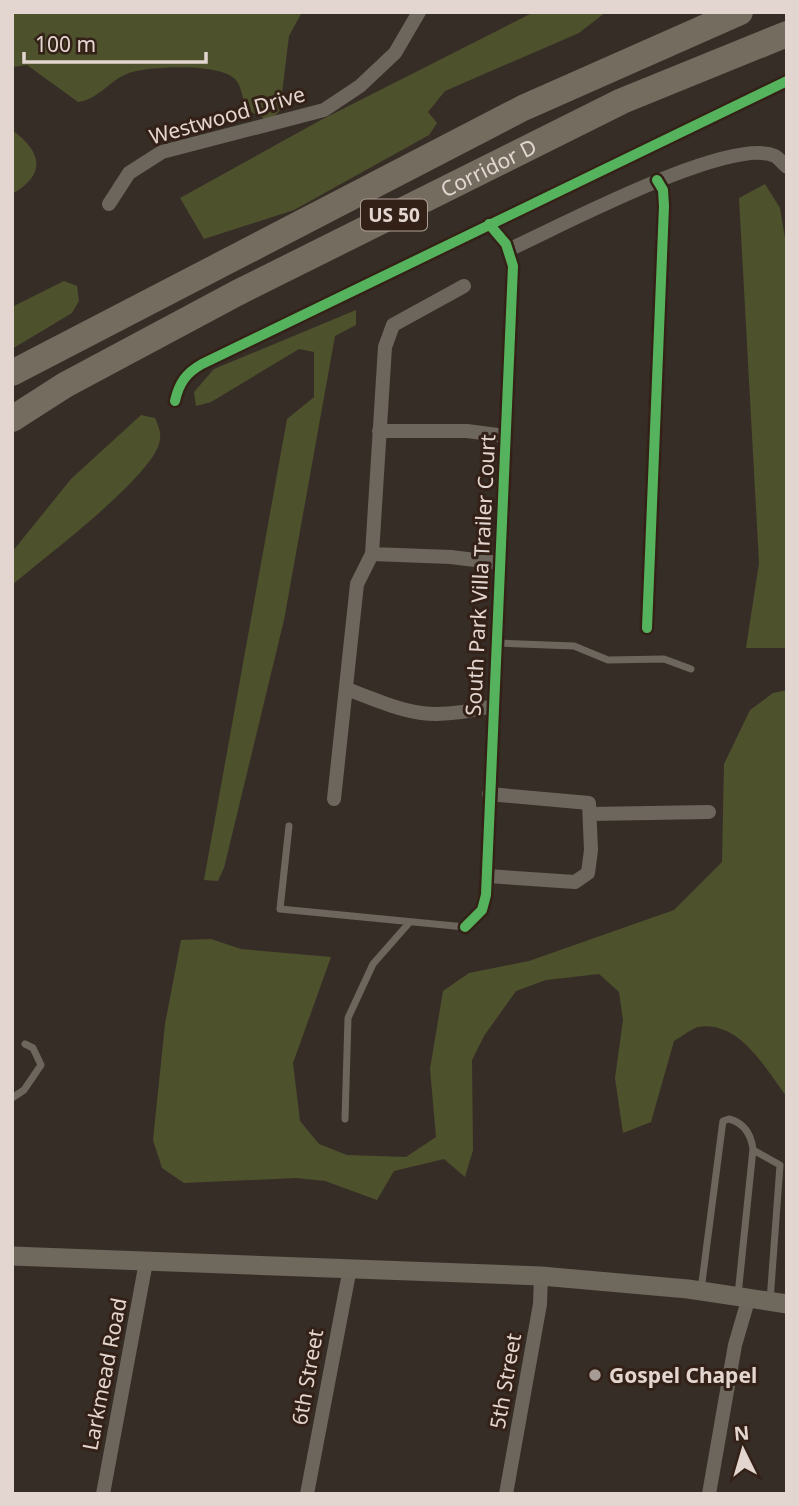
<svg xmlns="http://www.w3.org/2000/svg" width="799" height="1506" viewBox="0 0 799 1506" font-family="'Noto Sans',sans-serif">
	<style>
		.green { fill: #4d512c }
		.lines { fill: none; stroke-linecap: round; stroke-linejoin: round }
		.lane { stroke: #6c665d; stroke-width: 7 }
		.street { stroke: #6c665d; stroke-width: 14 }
		.secondary { stroke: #6e685d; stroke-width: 19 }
		.highway { stroke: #746c5f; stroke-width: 26 }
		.cycleway-casing { stroke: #332117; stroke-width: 15 }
		.cycleway { stroke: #56b35d; stroke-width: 10 }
		.poi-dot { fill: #a79b95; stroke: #332117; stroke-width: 2.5 }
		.labels { text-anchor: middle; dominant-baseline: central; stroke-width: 6; stroke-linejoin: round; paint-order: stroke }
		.shield { fill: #332117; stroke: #aea098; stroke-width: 2 }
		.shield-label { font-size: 19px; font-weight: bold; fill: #e3d6d0 }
		.street-label { font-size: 21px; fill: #e3d6d0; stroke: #332117 }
		.poi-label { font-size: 21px; font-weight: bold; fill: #e3d6d0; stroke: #332117; text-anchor: start }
	</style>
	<rect width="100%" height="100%" fill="#372d27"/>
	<path class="green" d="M12 12H302L289 36 280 110 270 122 246 109C243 99 241 85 235 79 219 63 150 66 129 73 109 80 100 99 78 102L27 65 12 67Z
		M534 12H606L579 33 445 91 428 112 437 123 429 135 294 210 204 239 180 198 319 121Z
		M12 130C42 152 47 174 12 194Z
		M765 184 780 208 787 250V648H746L759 563 739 198Z
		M64 281 77 286 79 301 72 313 12 349V307Z
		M356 310V325L335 336 284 620 224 868 218 881 204 880 287 419 314 397V352L299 349 211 402 196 406 194 392 214 369Z
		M141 415 155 418C159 427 162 434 159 444 148 480 45 557 12 585V552L71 479Z
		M787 690V1097C766 1070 740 1020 698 1027 691 1029 681 1037 674 1041L651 1122 623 1133 615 1078 623 1020 619 992 599 974 546 980 516 991 484 1036 472 1060 473 1150 465 1177 444 1159 394 1171 377 1200 325 1181 296 1178 184 1183 162 1168 153 1140 165 1024 181 940 211 939 241 949 331 957 293 1063 300 1121 319 1144 347 1155 406 1157 436 1137 430 1069 443 991 469 973 529 961 674 910 722 862 724 764 750 710 773 693Z"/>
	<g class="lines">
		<path class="lane" d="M497 643 574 646 608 660 664 659 691 669
			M289 826 280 909 465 927
			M12 1098 24 1090 41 1065 33 1048 25 1044
			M345 1119 348 1018 373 964 409 923
			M753 1150 780 1165 770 1301
			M701 1290 722 1128 723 1121 729 1119C744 1123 751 1134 753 1149L738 1295"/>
		<path class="street" d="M109 204 129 173 162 152 324 110 360 86 395 53 419 12
			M508 250C555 229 731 135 775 156 779 158 783 164 787 167
			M175 401C179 383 186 373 202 364L787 81
			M379 431H467L505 436
			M372 554 451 557 499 563
			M647 628 664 206 663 190 657 180
			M347 689C409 713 426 722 493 706
			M334 799 357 584 372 554 385 347 393 325 464 286
			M590 814 709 812
			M487 876 575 882 588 873 591 850 589 803 489 794
			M465 927 482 910 486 895 513 266 506 244 489 224
			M103 1494 146 1262
			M307 1494 350 1268
			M506 1494 540 1304 541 1276
			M709 1494 735 1345 749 1297"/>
		<path class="secondary" d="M12 1256 541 1276 688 1289 787 1304"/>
		<g class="highway">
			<path d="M12 373 523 108 740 12"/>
			<path id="s1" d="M12 419 65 385 237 293 622 101 787 34"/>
		</g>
		<g class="cycleway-casing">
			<path id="cycleway" d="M175 401C179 383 186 373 202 364L787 81
				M647 628 664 206 663 190 657 180
				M465 927 482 910 486 895 513 266 506 244 489 224"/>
		</g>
		<use href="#cycleway" class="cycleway"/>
	</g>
	<circle class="poi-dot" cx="595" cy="1375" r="7"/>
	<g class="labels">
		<rect class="shield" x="361" y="199.5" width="66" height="31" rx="5"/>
		<g class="shield-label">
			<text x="394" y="215">US 50</text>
		</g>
		<g class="street-label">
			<text transform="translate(227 115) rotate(-16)">Westwood Drive</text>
			<text stroke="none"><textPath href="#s1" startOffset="539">Corridor D</textPath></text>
			<text transform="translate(480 575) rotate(-87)">South Park Villa Trailer Court</text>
			<text transform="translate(104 1374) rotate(-79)">Larkmead Road</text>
			<text transform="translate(307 1377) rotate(-80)">6th Street</text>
			<text transform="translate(505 1381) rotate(-80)">5th Street</text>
		</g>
		<g class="poi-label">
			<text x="609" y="1375">Gospel Chapel</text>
		</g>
	</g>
	<rect width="799" height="1506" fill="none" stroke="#e3d6d0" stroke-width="28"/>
	<g transform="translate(743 1450) rotate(355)" stroke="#332117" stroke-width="5" paint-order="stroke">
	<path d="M0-5L12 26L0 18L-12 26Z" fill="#e3d6d0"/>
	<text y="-10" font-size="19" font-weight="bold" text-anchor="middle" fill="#e3d6d0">N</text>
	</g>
	<path d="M24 52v10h182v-10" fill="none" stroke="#e3d6d0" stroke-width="3.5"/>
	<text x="35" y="52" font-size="21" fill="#e3d6d0" stroke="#332117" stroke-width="5" paint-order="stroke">100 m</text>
</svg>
